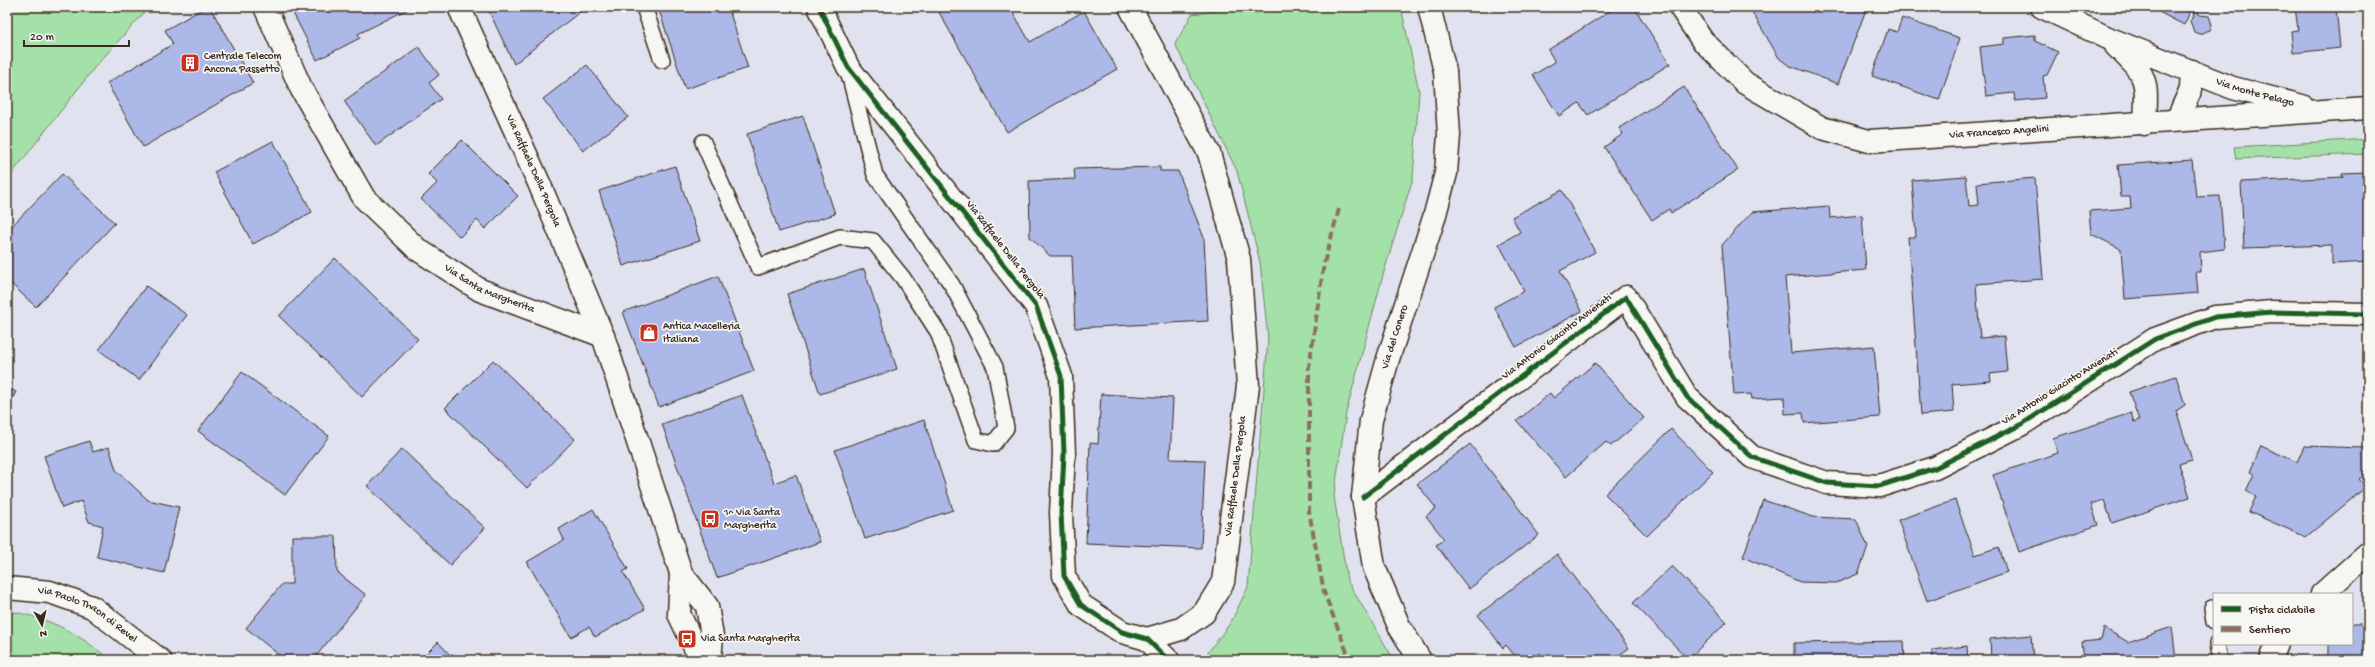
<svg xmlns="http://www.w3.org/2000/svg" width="2375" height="667" viewBox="0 0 2375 667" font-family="'Gochi Hand',sans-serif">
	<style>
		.green { fill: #a4e1a8; stroke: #708663 }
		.building { fill: #abb8e8; stroke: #3b2a1e }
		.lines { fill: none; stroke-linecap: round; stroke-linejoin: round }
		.lane-casing { stroke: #3b2a1e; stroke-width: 18 }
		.street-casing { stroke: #3b2a1e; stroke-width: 25 }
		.secondary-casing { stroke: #3b2a1e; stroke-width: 25 }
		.lane { stroke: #f6f6f2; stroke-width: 15 }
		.street { stroke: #f6f6f2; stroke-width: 22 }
		.secondary { stroke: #f6f6f2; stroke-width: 22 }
		.quiet { stroke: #8d6e63; stroke-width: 4; stroke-dasharray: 8 4; stroke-linecap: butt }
		.cycleway-casing { stroke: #f6f6f2; stroke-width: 8 }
		.cycleway { stroke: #1b5e20; stroke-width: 5 }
		.labels { text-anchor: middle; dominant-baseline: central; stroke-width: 3.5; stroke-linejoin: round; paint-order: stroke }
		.poi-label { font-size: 11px; fill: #3b2a1e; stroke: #f6f6f2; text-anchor: start }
		.street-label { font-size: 11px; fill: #3b2a1e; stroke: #f6f6f2 }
	</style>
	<rect width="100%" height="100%" fill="#e0e3ef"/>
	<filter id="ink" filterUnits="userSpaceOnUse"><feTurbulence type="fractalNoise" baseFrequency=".025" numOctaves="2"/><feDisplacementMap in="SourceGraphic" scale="8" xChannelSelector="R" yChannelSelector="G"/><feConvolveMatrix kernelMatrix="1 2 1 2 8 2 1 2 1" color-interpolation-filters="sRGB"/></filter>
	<g filter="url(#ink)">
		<path class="green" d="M7 7H149L95 67 7 180Z
			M1248 7H1401L1419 91 1413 178 1383 275 1346 413 1334 496 1347 580 1394 660H1210L1206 655 1231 622 1248 587 1268 339 1260 262 1237 171 1175 44 1192 14Z
			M2368 139V154L2236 159 2234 147Z
			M14 612C54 620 79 634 110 660H7V613Z"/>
		<path class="building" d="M206 7H210L253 83 143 147 107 83 173 44 165 30Z
			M290 7H412L358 34 360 38 317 60Z
			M487 7H586L514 64Z
			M658 7H728L748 68 685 89Z
			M936 7H1010L1030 42 1084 11 1117 69 1007 132Z
			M1516 7H1558L1551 11Z
			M1616 7H1634L1670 64 1588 115 1579 103 1559 116 1533 75 1555 62 1548 50Z
			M1749 7H1867L1838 84 1788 65 1779 58Z
			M2155 7H2198L2199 15 2209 16 2212 25 2210 30 2199 34 2194 32 2192 26 2190 21 2194 16 2192 8 2184 25 2157 11 2158 9Z
			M2295 7H2336L2340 48 2293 53 2291 31 2298 30Z
			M1902 18 1960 38 1939 100 1872 76 1888 29 1897 32Z
			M2035 35V41L2058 52 2047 75 2043 76 2045 98 2015 101 2014 93 1986 96 1980 47 2004 44V38Z
			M419 47 439 75 429 83 441 99 376 146 344 101Z
			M587 65 628 117 583 151 543 99Z
			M1684 87 1738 170 1671 213 1669 209 1652 220 1604 147 1623 134 1619 128Z
			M803 116 835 214 779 232 747 134Z
			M462 140 518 196 485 229 477 220 460 237 421 199 437 183 428 174Z
			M273 141 312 212 253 244 214 172Z
			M2192 160 2196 197 2220 196 2224 249 2200 252 2201 272H2196L2198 293 2125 299 2121 249 2091 234 2089 211 2131 208 2130 197H2121L2118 165Z
			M675 166 700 241 623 266 599 191Z
			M1160 167V171H1178L1204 238 1208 321 1075 328 1072 256H1050L1030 237 1029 181 1075 179 1074 169Z
			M2368 172V262L2332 264V245L2244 248 2241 182 2343 177 2342 173Z
			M62 174 115 223 36 307 7 280V231Z
			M1966 176 1969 206 1979 205 1977 183 2035 178 2043 279 1976 284 1980 338 2004 336 2007 372 1990 374 1991 381 1952 384 1954 412 1921 415 1908 237H1916L1912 180Z
			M1562 190 1595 252 1560 271 1582 311 1516 347 1494 307 1524 291 1499 244 1520 232 1512 217Z
			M1829 206 1830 218 1862 215 1866 270 1785 277 1791 353 1874 346 1880 417 1804 423 1803 413 1785 414 1784 397 1752 399 1751 394 1734 395 1722 245 1752 212Z
			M335 258 418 339 362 397 279 316Z
			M864 269 897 369 820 394 787 294Z
			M718 276 754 371 659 407 623 312Z
			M146 286 187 315 139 380 99 350Z
			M493 360 575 439 527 488 445 408Z
			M1595 363 1644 418 1611 446 1606 442 1566 477 1517 421 1550 393 1554 398Z
			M242 372 329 436 285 495 198 431Z
			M2176 376 2185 405 2176 411 2192 460 2179 464 2190 497 2112 523 2104 500 2091 504 2098 525 2019 552 1993 475 2058 453 2053 438 2131 413 2134 422 2139 420 2129 392Z
			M7 387 16 392 7 408Z
			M1101 394 1173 398 1170 459 1205 460 1201 548 1086 543 1090 443 1098 444Z
			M742 395 774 483 796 475 820 542 717 578 662 424Z
			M924 420 953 510 865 539 835 450Z
			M1671 429 1713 472 1647 536 1605 494Z
			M89 441 93 452 109 447 116 470 148 500 179 507 164 573 97 557 103 526 89 522 81 501 62 508 44 456Z
			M1470 444 1539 535 1469 589 1436 545 1444 539 1426 516 1436 508 1417 484Z
			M2261 446 2297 462 2304 446 2365 448 2368 451V472L2359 479 2366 487 2306 537 2249 512 2256 496 2246 491 2254 474 2250 472Z
			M402 449 485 528 450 565 367 486Z
			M1763 500 1813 517 1856 519 1868 547 1858 574 1836 583 1800 582 1743 557Z
			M1955 500 1975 555 1999 547 2007 572 1927 601 1898 520Z
			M593 509 628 569 623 572 645 609 595 637 589 627 571 637 527 562 564 540 559 529Z
			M292 536H336L337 572 366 595 313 660H285L246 628 282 584H292Z
			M1557 554 1629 648 1613 660H1545L1540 653 1532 660 1515 656 1506 645 1503 648 1478 615Z
			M1672 566 1727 622 1688 659 1633 603Z
			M2352 624H2368V660H2323V658H2328V644H2352Z
			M2172 627 2176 660H2084L2082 642 2101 640 2104 628 2128 642Z
			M2031 635 2033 660H1991L1990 639Z
			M1904 641 1905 660H1794V643Z
			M438 642 455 660H420Z
			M1967 646 1968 660H1933L1932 650Z"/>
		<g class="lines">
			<g class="lane-casing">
				<path id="lane" d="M644 7 662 60
					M703 142 758 267 840 237 873 241 903 278 938 332 976 440 993 444 1006 428 995 367 952 285 875 175 849 74
					M2212 608 2214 622
					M2217 644 2220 660"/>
			</g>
			<g class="street-casing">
				<g id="street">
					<path id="s1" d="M265 7 301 88 364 198 417 249 480 290 603 336"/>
					<path d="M819 7 848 67 1036 306 1061 376 1064 454 1061 513 1064 576 1081 605 1122 632 1147 639 1168 660"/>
					<path d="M1130 7 1209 153 1239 259 1248 386 1223 582 1204 613 1181 629 1147 639"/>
					<path id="s2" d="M1680 7 1702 40 1745 83 1822 128 1869 141 2368 108"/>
					<path id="s3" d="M2042 7 2108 38 2233 88 2302 106"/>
					<path d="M2116 46C2149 78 2147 79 2145 124"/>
					<path d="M2177 120 2191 89 2192 71"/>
					<path d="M1363 497 1626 297 1687 397 1752 457 1827 483 1879 486 1935 468 2022 424 2155 339 2215 317 2272 312 2368 314"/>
					<path d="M2322 594 2368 553"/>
					<path d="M2271 660 2277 644"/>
				</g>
			</g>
			<g class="secondary-casing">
				<g id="secondary">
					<path id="s4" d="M459 7 539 183 603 336 681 573 707 606 712 636 710 660"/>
					<path d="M681 573 679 614 695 648 709 660"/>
					<path id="s5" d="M7 588 50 592 92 607 160 660"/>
					<path id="s6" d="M1420 660 1399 626 1374 567 1363 497 1371 420 1388 359 1434 218 1446 173 1449 135 1445 71 1429 7"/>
				</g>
			</g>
			<use href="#lane" class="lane"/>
			<use href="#street" class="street"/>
			<use href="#secondary" class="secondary"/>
			<path class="quiet" d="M1339 209 1324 263 1309 367V511L1324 592 1350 660"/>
			<g class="cycleway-casing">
				<path id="cycleway" d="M819 7 848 67 1036 306 1061 376 1064 454 1061 513 1064 576 1081 605 1122 632 1147 639 1168 660
					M1363 497 1626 297 1687 397 1752 457 1827 483 1879 486 1935 468 2022 424 2155 339 2215 317 2272 312 2368 314"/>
			</g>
			<use href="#cycleway" class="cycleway"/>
		</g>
	</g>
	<defs>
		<g id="building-square" transform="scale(1)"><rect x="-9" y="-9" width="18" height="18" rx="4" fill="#c8321e" stroke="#f6f6f2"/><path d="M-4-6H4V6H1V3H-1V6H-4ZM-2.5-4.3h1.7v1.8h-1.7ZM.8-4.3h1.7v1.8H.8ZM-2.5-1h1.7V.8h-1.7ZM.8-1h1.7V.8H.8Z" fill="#fff"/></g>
		<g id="shop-square" transform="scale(1)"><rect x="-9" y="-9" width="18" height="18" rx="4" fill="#c8321e" stroke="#f6f6f2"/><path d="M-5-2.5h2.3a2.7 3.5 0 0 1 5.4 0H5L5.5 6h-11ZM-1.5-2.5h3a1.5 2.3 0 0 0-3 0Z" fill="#fff"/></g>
		<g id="bus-square" transform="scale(1)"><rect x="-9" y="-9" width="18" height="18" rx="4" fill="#c8321e" stroke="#f6f6f2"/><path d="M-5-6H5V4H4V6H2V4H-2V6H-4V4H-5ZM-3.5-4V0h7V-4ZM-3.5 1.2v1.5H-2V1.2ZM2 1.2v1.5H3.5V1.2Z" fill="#fff"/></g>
	</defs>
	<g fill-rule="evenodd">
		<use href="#building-square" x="190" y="63"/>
		<use href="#shop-square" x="649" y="333"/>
		<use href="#bus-square" x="710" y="519"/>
		<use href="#bus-square" x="687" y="639"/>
	</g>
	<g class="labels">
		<g class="poi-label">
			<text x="204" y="57">Centrale Telecom<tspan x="204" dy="13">Ancona Passetto</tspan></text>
			<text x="663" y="327">Antica Macelleria<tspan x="663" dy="13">Italiana</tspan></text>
			<text x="724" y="513">1^ Via Santa<tspan x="724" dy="13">Margherita</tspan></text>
			<text x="701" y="639">Via Santa Margherita</text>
		</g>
		<g class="street-label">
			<text stroke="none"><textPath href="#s3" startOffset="230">Via Monte Pelago</textPath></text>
			<text stroke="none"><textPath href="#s2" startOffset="369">Via Francesco Angelini</textPath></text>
			<text stroke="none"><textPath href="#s4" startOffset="180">Via Raffaele Della Pergola</textPath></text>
			<text transform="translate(1005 250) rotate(52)">Via Raffaele Della Pergola</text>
			<text stroke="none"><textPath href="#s1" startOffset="372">Via Santa Margherita</textPath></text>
			<text stroke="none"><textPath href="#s6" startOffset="339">Via del Conero</textPath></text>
			<text transform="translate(1557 337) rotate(-37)">Via Antonio Giacinto Avvenati</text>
			<text transform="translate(2060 387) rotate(-32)">Via Antonio Giacinto Avvenati</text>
			<text transform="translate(1236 476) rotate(-83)">Via Raffaele Della Pergola</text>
			<text stroke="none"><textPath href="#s5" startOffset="87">Via Paolo Thaon di Revel</textPath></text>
		</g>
	</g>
	<rect width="2375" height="667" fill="none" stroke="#f6f6f2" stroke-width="24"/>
	<rect x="12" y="12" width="2351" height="643" fill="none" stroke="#3b2a1e" stroke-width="1.5" filter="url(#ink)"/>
	<rect x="2213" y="593" width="140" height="52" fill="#f6f6f2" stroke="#aba49d"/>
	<rect x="2221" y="606" width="20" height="6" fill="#1b5e20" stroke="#aba49d"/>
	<text x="2249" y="613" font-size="12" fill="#3b2a1e">Pista ciclabile</text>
	<rect x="2221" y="626" width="20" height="6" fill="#8d6e63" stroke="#aba49d"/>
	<text x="2249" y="633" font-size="12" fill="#3b2a1e">Sentiero</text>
	<g transform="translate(42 625) rotate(172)" stroke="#f6f6f2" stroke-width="3" paint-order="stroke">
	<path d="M0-3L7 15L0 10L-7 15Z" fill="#3b2a1e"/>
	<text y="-6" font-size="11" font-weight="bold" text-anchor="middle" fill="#3b2a1e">N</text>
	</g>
	<path d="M24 40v6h105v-6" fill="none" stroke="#3b2a1e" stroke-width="2"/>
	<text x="30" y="40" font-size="12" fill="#3b2a1e" stroke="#f6f6f2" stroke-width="3" paint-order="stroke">20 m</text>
</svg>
